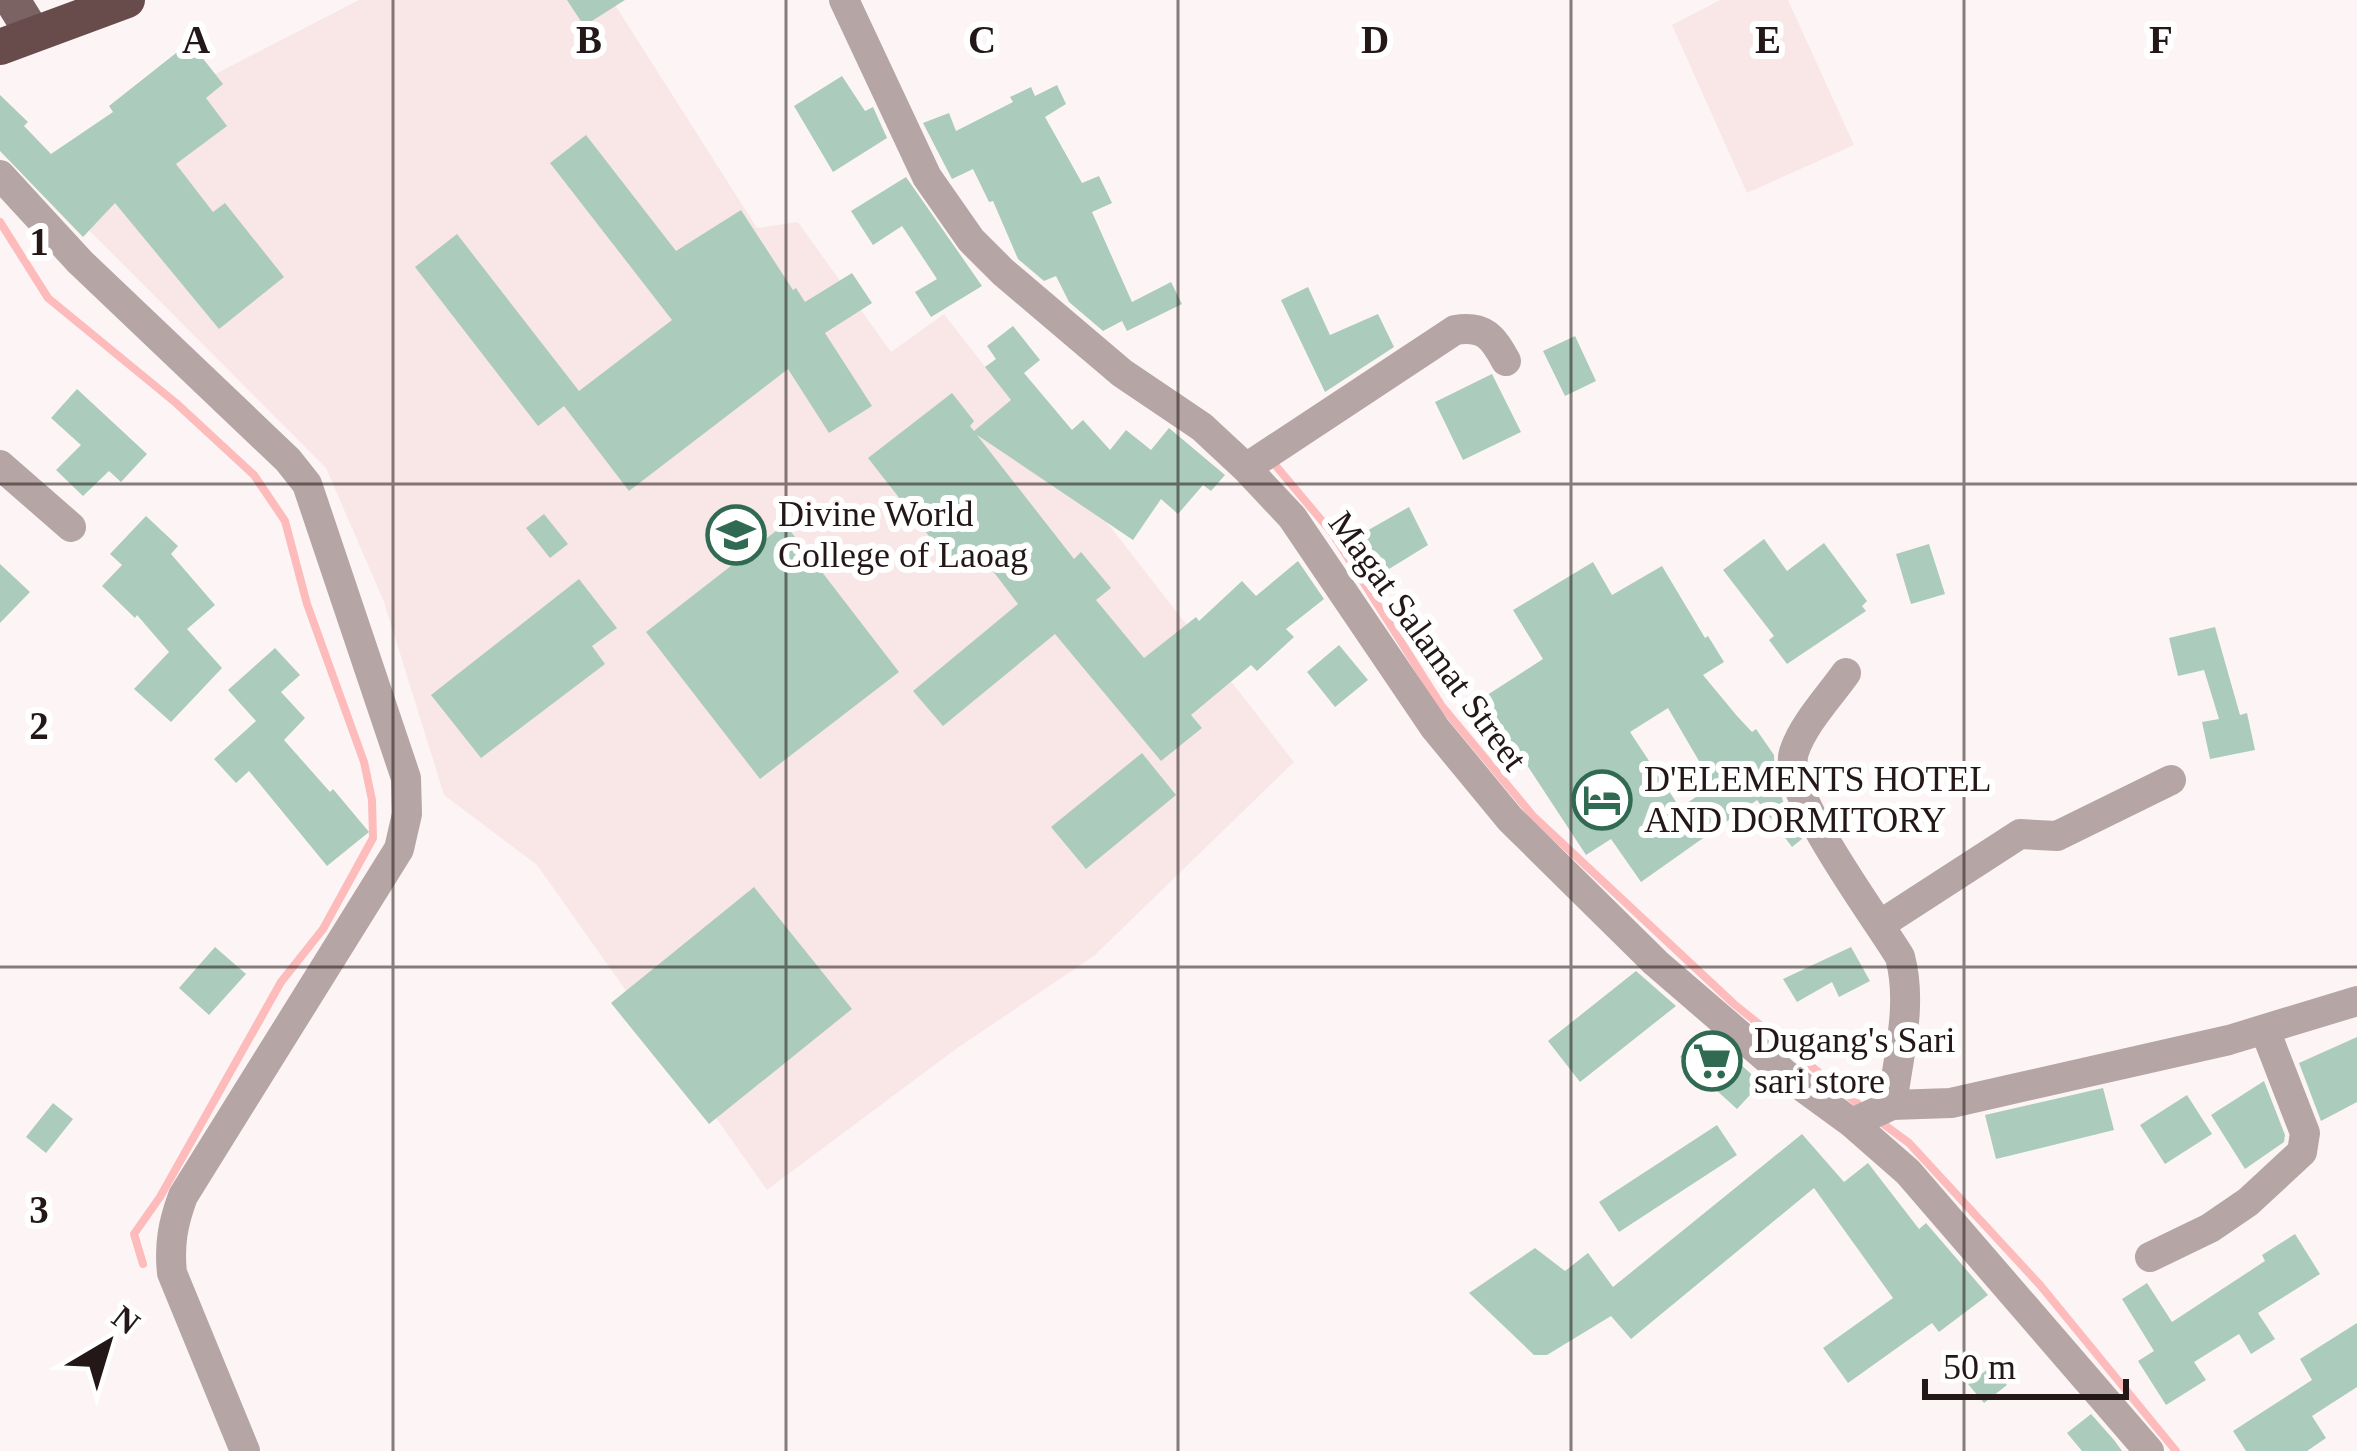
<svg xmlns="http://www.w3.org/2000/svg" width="2357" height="1451" viewBox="0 0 2357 1451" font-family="'Times New Roman',serif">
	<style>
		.built { fill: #f9e7e7 }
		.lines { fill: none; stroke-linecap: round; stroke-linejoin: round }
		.stream { stroke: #fdbbbb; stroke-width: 8 }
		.building { fill: #abcbbc; fill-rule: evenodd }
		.minor { stroke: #b5a6a5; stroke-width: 30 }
		.major { stroke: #7c6363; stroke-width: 36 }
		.highway { stroke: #684b4b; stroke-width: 36 }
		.grid { fill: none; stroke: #231717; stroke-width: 3; stroke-opacity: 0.55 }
		.labels { text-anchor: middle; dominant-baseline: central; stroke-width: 12; stroke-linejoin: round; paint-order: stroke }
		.poi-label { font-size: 36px; fill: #231717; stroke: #fff; text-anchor: start }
		.street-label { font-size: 36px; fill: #231717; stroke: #fff }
		.grid-label { font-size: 39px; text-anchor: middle; font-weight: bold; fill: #231717; stroke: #fff; stroke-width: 12; stroke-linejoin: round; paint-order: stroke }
	</style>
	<rect width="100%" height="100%" fill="#fdf5f5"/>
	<path class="built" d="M359 0H612L757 228 798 222 891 352 944 314 1294 762 1094 956 956 1049 767 1190 537 865 444 795 384 602 326 468 29 170Z
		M1720 0H1788L1854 145 1747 193 1672 25Z"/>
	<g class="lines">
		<path class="stream" d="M0 222 48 298 176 403 254 475 285 521 307 604 364 762 372 800 373 838 323 929 281 982 160 1197 134 1234 143 1264
			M1276 466 1333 534 1441 705 1533 816 1734 1004 1862 1107
			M1878 1120 1909 1143 2040 1285 2176 1451"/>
	</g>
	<path class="building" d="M567 0H625L584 26Z
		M190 42 223 84 206 98 227 126 176 164 213 212 225 203 284 277 219 329 115 203 83 237 0 151V95L28 122 24 126 51 154 113 112 109 106Z
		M842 76 865 111 873 107 887 138 833 172 794 106Z
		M1057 85 1066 104 1045 117 1082 183 1099 176 1112 203 1092 212 1132 302 1171 282 1182 304 1127 331 1122 321 1103 331 1069 302 1056 276 1044 281 1018 259 993 201 989 202 973 169 952 179 923 123 949 113 956 131 1013 102 1010 97 1031 87 1035 96Z
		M586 135 676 251 741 210 793 290 796 288 805 302 852 273 872 303 825 333 872 406 829 433 788 369 629 491 564 406 538 426 415 267 457 234 579 391 672 320 550 163Z
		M906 177 982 286 931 317 915 292 937 279 902 226 873 245 851 211Z
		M1308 287 1330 335 1378 314 1394 347 1325 392 1281 300Z
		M1013 326 1040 360 1024 373 1072 430 1083 420 1110 450 1126 430 1151 450 1169 428 1225 475 1211 491 1203 485 1178 514 1161 499 1133 540 977 435 1074 559 1081 552 1111 588 1096 600 1144 658 1196 617 1199 621 1242 581 1256 596 1298 561 1324 599 1286 629 1294 637 1257 671 1251 665 1191 715 1202 728 1161 761 1055 634 943 726 913 691 1018 604 977 550 954 568 868 458 952 393 974 421 970 426 974 431 1011 400 985 367 996 359 987 346Z
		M1575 336 1596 381 1565 396 1543 351Z
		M1492 374 1521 432 1463 460 1435 402Z
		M77 389 147 454 121 482 109 471 83 496 56 470 81 445 51 418Z
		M1409 507 1428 545 1376 577 1356 537Z
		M544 514 568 544 550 558 526 528Z
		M146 516 178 546 171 554 215 605 187 629 222 668 171 722 134 689 169 652 137 615 135 618 102 586 122 565 110 554Z
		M785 524 899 672 760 779 646 632Z
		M1764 539 1787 571 1824 543 1867 601 1862 606 1866 611 1787 664 1769 640 1774 636 1723 570Z
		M1929 544 1945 594 1911 604 1896 554Z
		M1593 562 1612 595 1662 566 1705 638 1708 636 1724 662 1703 675 1737 716 1752 732 1756 729 1774 755 1775 776 1783 801 1802 839 1792 847 1757 800 1641 882 1611 839 1586 855 1523 759 1503 771 1464 710 1543 659 1513 610ZM1668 708 1713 785 1680 808 1630 732Z
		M0 564 30 592 0 623Z
		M579 579 617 628 592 646 605 664 481 758 431 695Z
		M2215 627 2240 715 2247 713 2255 750 2210 759 2202 722 2219 719 2204 670 2178 676 2169 638Z
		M1339 645 1368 680 1335 707 1307 672Z
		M275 648 300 675 281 692 305 718 284 740 330 792 333 789 369 832 327 866 249 771 236 783 214 759 256 721 228 690Z
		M1142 753 1176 795 1086 869 1051 827Z
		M754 887 852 1009 709 1124 611 1003Z
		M215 947 246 974 209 1015 179 988Z
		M1851 947 1870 981 1839 997 1832 982 1797 1002 1783 979Z
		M1636 971 1676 1006 1580 1082 1548 1041Z
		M1704 1031 1761 1083 1737 1109 1680 1057Z
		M2357 1037V1102L2321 1121 2299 1063Z
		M2264 1081 2285 1135 2284 1142 2245 1169 2211 1115Z
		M2103 1088 2114 1130 1996 1159 1985 1115Z
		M2187 1095 2212 1134 2165 1164 2140 1125Z
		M53 1103 73 1119 46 1153 26 1137Z
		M1717 1125 1737 1155 1619 1232 1599 1202Z
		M1802 1134 1844 1182 1868 1163 1919 1229 1926 1223 1988 1295 1939 1332 1932 1323 1848 1383 1823 1348 1893 1298 1814 1188 1631 1339 1611 1316 1547 1355H1534L1469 1293 1535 1248 1565 1271 1588 1253 1613 1287Z
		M2295 1234 2320 1274 2258 1313 2275 1339 2251 1354 2239 1334 2194 1362 2206 1380 2166 1405 2138 1361 2154 1351 2122 1299 2147 1283 2172 1322 2265 1261 2262 1255Z
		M2357 1323V1387L2312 1416 2326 1438 2307 1451H2246L2233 1431 2312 1380 2300 1359Z
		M1992 1366 2007 1385 1984 1403 1968 1384Z
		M2091 1414 2114 1440 2122 1451H2082L2067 1433Z"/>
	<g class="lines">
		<path class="minor" d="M844 0 927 177 971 240 1003 272 1122 373 1202 427 1246 468 1292 517 1435 728 1510 819 1656 963 1785 1074 1852 1123 1908 1172 2149 1451
			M0 175 80 262 288 460 307 484 406 778 407 814 399 849 183 1196C173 1223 169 1244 172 1273L245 1451
			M0 465 71 527
			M1246 468 1455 330C1484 325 1493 337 1506 361
			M1846 673C1829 697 1803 724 1794 752 1781 791 1876 917 1900 957 1913 1005 1898 1057 1892 1105
			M1881 924 2020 834 2057 836 2171 780
			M1852 1123 1892 1105 1951 1103 2229 1040 2357 1001
			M2150 1257 2210 1228 2248 1202 2302 1152 2305 1133 2265 1030"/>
		<path class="major" d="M12 0 33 34"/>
		<path class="highway" d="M0 47 127 0"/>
	</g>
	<path class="grid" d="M393 0V1451M786 0V1451M1178 0V1451M1571 0V1451M1964 0V1451M0 484H2357M0 967H2357"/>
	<defs>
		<g id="university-ring" transform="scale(3)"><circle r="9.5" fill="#fff" stroke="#306a53" stroke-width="1.5"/><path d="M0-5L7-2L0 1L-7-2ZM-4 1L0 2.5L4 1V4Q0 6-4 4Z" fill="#306a53"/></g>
		<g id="hotel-ring" transform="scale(3)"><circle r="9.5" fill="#fff" stroke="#306a53" stroke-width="1.5"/><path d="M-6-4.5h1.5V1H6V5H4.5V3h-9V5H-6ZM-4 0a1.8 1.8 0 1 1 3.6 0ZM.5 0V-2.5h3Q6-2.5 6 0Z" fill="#306a53"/></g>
		<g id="supermarket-ring" transform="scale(3)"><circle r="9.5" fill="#fff" stroke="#306a53" stroke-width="1.5"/><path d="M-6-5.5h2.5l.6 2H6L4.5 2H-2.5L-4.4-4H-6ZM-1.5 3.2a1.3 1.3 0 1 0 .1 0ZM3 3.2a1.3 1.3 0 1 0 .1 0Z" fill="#306a53"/></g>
	</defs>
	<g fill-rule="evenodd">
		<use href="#university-ring" x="736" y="535"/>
		<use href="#hotel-ring" x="1602" y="800"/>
		<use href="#supermarket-ring" x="1712" y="1061"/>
	</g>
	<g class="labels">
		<g class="poi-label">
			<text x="778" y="514">Divine World<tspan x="778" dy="41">College of Laoag</tspan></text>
			<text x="1644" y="779">D'ELEMENTS HOTEL<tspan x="1644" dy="41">AND DORMITORY</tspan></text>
			<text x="1754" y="1040">Dugang's Sari<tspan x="1754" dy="41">sari store</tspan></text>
		</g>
		<g class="street-label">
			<text transform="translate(1428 641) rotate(54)">Magat Salamat Street</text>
		</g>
	</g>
	<g class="grid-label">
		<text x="196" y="53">A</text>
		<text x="589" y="53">B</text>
		<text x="982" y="53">C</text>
		<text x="1375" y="53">D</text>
		<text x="1768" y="53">E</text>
		<text x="2161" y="53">F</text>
		<text x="39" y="255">1</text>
		<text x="39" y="739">2</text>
		<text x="39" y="1223">3</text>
	</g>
	<g transform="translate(108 1343) rotate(38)" stroke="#ffffff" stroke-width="9" paint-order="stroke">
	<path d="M0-9L21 45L0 30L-21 45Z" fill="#231717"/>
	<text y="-18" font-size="33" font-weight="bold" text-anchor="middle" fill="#231717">N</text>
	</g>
	<path d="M1925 1379v18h201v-18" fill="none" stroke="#231717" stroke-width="6"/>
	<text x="1943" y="1379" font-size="36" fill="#231717" stroke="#ffffff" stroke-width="9" paint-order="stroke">50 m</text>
</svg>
